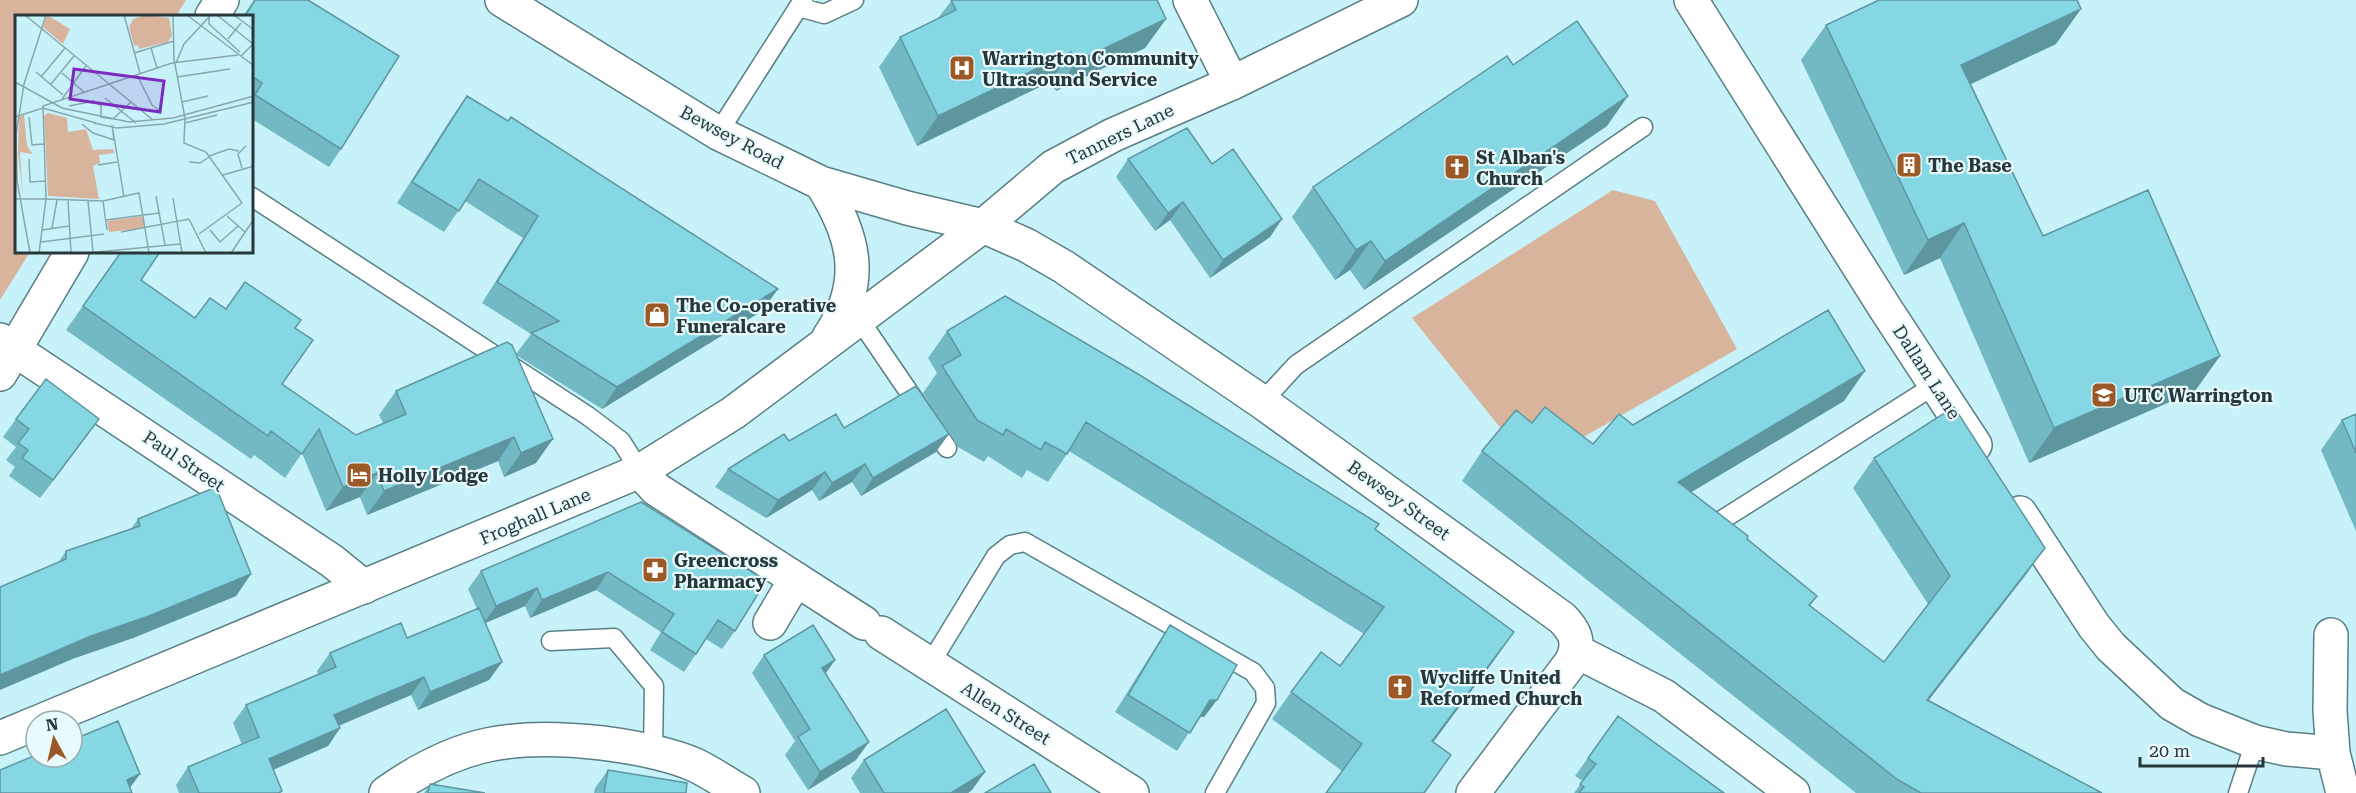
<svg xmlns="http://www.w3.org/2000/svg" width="2356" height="793" viewBox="0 0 2356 793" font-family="'Roboto Serif',serif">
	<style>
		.green { fill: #d9b49d }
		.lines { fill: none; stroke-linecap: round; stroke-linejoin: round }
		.service-casing { stroke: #597f85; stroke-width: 21 }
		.minor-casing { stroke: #597f85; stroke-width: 36 }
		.tertiary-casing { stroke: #597f85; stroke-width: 36 }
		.service { stroke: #fff; stroke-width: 18 }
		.minor { stroke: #fff; stroke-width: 33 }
		.tertiary { stroke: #fff; stroke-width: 33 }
		.wall { fill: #73b9c4 }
		.shaded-wall { fill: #5e96a0 }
		.building { fill: #86d7e4; stroke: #5e96a0; stroke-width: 1.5 }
		.labels { text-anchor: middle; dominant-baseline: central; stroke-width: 4.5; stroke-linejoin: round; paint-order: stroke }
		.poi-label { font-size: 18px; font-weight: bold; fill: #27373a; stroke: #e9fafd; text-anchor: start }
		.street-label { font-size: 18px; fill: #27373a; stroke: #e9fafd }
		.inset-road { fill: none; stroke: #88a7ad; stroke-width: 1.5 }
		.view { fill: #7b2cbf; fill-opacity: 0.15; stroke: #7b2cbf; stroke-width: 3 }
		.inset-edge { fill: none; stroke: #27373a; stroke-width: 3 }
	</style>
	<rect width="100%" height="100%" fill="#c8f2f9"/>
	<path class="green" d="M0 0H186L176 16H16V252H30L0 300Z
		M1613 190 1655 201 1737 349 1559 451 1511 441 1412 318Z"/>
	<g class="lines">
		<g class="service-casing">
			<path id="service" d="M799 7 824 14 854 0
				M718 133 803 0
				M252 197 588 416 621 441 640 471
				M855 313 947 448
				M1262 402 1296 365 1643 127
				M1706 530 1935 385
				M551 641 614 638 654 686 653 752
				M930 664 996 556 1010 545 1025 542 1253 672 1265 688 1266 703 1215 793
				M2238 793 2255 742"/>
		</g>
		<g class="minor-casing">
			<path id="minor" d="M1190 0 1232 83
				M1691 0 1885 308 1975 445
				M212 16 222 0
				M983 226 1026 245 1064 267 1262 402 1562 618C1576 632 1580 643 1572 661L1473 793
				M0 340 332 561 364 587
				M0 374 72 252
				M640 471 656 489 864 623
				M2020 513 2094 626 2111 647 2172 704 2200 720 2255 742 2286 749 2333 753
				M770 623 796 579
				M881 633 1132 793
				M2331 635 2330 711 2333 753 2343 793
				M1576 651 1664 696 1793 793
				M386 793C459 741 514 733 602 743 633 747 667 753 695 765 712 773 727 784 743 793"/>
		</g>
		<g class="tertiary-casing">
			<path id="tertiary" d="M502 0 718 133 821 183 907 208 983 226
				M821 183C855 236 866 282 829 337
				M41 721 640 471 733 413 983 226 1053 167 1113 135 1232 83 1401 0
				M0 738 36 723"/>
		</g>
		<use href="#service" class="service"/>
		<use href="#minor" class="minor"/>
		<use href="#tertiary" class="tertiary"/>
	</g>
	<path class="wall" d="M254 0H308L341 149 329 167 252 119V16H243Z
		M952 0 1166 19 1145 48 1056 91 1050 82 917 146 879 67 900 37 938 18Z
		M1826 25 2056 44 1971 84 2043 236 2195 391 2029 463 1940 258 1904 275 1801 60Z
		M1513 65 1607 126 1364 290 1350 270 1335 280 1292 217 1313 187Z
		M467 96 778 289 762 311 602 409 516 355 536 463 504 477 498 461 367 515 360 497 326 511 302 453 285 478 254 455 251 459 66 330 121 252 141 280 195 318 226 309 295 328 282 384 356 435 383 423 379 415 396 391 516 354 531 334 482 303 523 238 465 201 444 232 397 203 452 117Z
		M1128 159 1212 164 1282 219 1270 237 1210 278 1170 220 1155 231 1116 177Z
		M947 331 1375 529 1495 659 1433 742 1451 755 1425 793H1326L1342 771 1272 719 1291 692 1340 666 1364 634 1069 451 1048 482 1027 470 1022 478 988 456 984 462 958 447 923 393 937 373 928 358Z
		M1844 401 1691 492 1817 596 1810 606 1884 662 1928 604 1853 488 1874 458 2045 548 2024 577 1929 700 2102 793H1856L1462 481 1482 451 1532 423 1593 444 1633 425Z
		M2356 414V531L2321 450 2342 420Z
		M16 419 86 437 40 498 9 476 15 467 6 460 16 447 3 437Z
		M844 428 936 452 861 496 852 482 819 501 812 490 766 518 715 487 728 469 789 441Z
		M641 502 735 631 722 649 706 639 684 672 650 650 661 632 596 590 530 618 525 606 485 623 502 662 489 680 418 710 411 695 339 725 340 728 328 746 273 770 282 791 281 793H179L176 785 188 767 242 745 233 723 246 705 318 674 317 671 330 653 407 638 477 609 468 589 481 571Z
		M138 519 251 574 236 596 133 638 75 658 58 563 66 551 131 529Z
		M1170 625 1217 700 1204 717H1199L1177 751 1115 712 1158 643Z
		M764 655 835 660 826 673 856 760 808 790 785 755 795 741 752 673Z
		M1618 716 1724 793H1574L1583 781 1575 776Z
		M864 760 972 790 968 793H860L851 778Z
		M608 770 686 793H594L595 788Z
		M430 784 485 793H424Z"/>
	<path class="shaded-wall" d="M2081 9 2056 44 1937 100 1961 65Z
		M1166 19 1145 48 1056 91 1076 62Z
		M1071 52 1050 82 917 146 938 116Z
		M1628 96 1607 126 1364 290 1385 261Z
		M1183 202 1170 220 1155 231 1168 213Z
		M1282 219 1270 237 1210 278 1223 260Z
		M1964 223 1940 258 1904 275 1928 240Z
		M1371 241 1350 270 1335 280 1356 250Z
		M778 289 762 311 602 409 617 387Z
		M2220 356 2195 391 2029 463 2054 428Z
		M1865 371 1844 401 1658 512 1678 482Z
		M99 419 86 437 40 498 53 480Z
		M949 434 936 452 861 496 873 478Z
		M514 437 498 461 367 515 384 491Z
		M553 439 536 463 504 477 521 453Z
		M865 464 852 482 819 501 832 483Z
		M825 472 812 490 766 518 778 500Z
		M377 473 360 497 326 511 343 487Z
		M2045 548 2024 577 1906 729 1927 700Z
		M608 572 596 590 530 618 542 600Z
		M251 574 236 596 133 638 75 658 0 690V675L91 636Z
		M537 588 525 606 483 624 496 606Z
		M1514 632 1495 659 1414 768 1432 741Z
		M835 660 822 678V668Z
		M502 662 489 680 418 710 430 692Z
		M424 677 411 695 322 733 334 715Z
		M1210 700H1217L1204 717H1198Z
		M340 728 328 746 256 777 269 759Z
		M869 742 856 760 808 790 820 772Z
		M985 772 972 790 968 793H951Z
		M140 774 127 792V780Z"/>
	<path class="building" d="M255 0H308L399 56 341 149 255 95 262 83 252 76V16H245Z
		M951 0H1157L1166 19 1076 62 1071 52 938 116 900 37 956 10Z
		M1879 0H2077L2081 9 1961 65 2043 236 2148 190 2220 356 2054 428 1964 223 1928 240 1826 25Z
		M1577 21 1628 96 1385 261 1371 241 1356 250 1313 187 1507 56 1513 65Z
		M467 96 508 121 511 117 778 289 617 387 531 333 559 321 497 282 538 216 479 179 459 211 412 182Z
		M1187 128 1212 164 1233 149 1282 219 1223 260 1183 202 1168 213 1128 159Z
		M121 252H160L141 280 195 318 210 298 226 309 245 282 301 320 295 328 313 340 282 384 356 435 406 414 396 391 507 342 512 345 553 439 521 453 514 437 384 491 377 473 343 487 319 429 302 454 271 431 268 436 83 306Z
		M1005 296 1138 374 1379 524 1375 529 1514 632 1432 741 1451 755 1424 793H1326L1362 744 1291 692 1321 652 1340 666 1384 607 1086 422 1067 454 1045 442 1041 450 1006 429 1003 435 977 420 942 366 961 355 947 331Z
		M1828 310 1865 371 1678 482 1748 536 1747 539 1817 596 1809 605 1884 662 1950 576 1874 458 1954 407 2045 548 1927 700 2102 793H1921L1898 780 1482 451 1516 410 1532 423 1545 407 1593 444 1619 414 1633 425Z
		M46 379 99 419 53 480 22 458 28 450 18 443 29 429 16 419Z
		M916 386 949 434 873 478 865 464 832 483 825 472 778 500 728 469 784 434 789 441 836 414 844 428Z
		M2356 414V453L2342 420Z
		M216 487 251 574 149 616 91 636 0 675V587L66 559V551L140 526 138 519Z
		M641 502 766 581 735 631 718 620 696 654 662 632 674 614 608 572 542 600 537 588 496 606 481 571Z
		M479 608 502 662 430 692 424 677 334 715 340 728 269 759 282 791 278 793H199L188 767 259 737 246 705 336 667 330 653 365 638 401 623 407 638Z
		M813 625 835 660 822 668 869 742 820 772 798 737 810 729 764 655Z
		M1170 625 1237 665 1217 700H1210L1190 733 1128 695Z
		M946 709 985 772 951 793H884L864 760Z
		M1618 716 1724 793H1579L1584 787 1580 784 1596 764 1588 758Z
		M118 721 140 774 127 780 132 793H0V770L36 755V757H72V740Z
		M1034 764 1051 793H985Z
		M608 770 687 783 686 793H604Z
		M430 784 485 793H428Z"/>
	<defs>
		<g id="hospital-square" transform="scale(1.35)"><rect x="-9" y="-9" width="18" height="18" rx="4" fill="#9b5927" stroke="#e9fafd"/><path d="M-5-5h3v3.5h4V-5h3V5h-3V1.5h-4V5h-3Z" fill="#fff"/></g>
		<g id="building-square" transform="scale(1.35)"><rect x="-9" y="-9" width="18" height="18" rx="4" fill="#9b5927" stroke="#e9fafd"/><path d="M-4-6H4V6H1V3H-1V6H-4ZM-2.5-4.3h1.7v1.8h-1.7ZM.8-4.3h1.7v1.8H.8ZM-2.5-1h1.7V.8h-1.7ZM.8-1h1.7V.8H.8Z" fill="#fff"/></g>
		<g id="church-square" transform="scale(1.35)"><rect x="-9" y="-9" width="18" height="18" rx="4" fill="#9b5927" stroke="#e9fafd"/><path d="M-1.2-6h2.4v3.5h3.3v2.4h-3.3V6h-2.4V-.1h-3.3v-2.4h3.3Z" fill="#fff"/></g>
		<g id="shop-square" transform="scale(1.35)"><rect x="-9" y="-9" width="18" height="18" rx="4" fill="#9b5927" stroke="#e9fafd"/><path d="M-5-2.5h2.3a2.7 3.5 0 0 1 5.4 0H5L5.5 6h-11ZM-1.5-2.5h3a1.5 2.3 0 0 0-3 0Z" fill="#fff"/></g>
		<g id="school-square" transform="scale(1.35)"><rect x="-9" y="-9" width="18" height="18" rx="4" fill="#9b5927" stroke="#e9fafd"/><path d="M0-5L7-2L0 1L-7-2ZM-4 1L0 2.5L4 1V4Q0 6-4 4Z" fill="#fff"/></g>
		<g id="hotel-square" transform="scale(1.35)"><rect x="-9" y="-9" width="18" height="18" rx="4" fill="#9b5927" stroke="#e9fafd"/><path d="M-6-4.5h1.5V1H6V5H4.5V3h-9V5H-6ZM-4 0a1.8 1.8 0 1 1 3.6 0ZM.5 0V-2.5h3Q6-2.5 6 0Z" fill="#fff"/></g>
		<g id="pharmacy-square" transform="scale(1.35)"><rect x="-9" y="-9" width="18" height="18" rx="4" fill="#9b5927" stroke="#e9fafd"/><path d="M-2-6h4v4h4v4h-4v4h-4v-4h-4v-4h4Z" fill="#fff"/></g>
	</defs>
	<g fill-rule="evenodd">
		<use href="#hospital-square" x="962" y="68"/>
		<use href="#building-square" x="1909" y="165"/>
		<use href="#church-square" x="1457" y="167"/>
		<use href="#shop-square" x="657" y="315"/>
		<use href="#school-square" x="2104" y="395"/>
		<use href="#hotel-square" x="359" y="475"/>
		<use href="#pharmacy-square" x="655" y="570"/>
		<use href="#church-square" x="1400" y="687"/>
	</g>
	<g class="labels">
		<g class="poi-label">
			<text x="982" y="58">Warrington Community<tspan x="982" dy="21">Ultrasound Service</tspan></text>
			<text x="1476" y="157">St Alban's<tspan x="1476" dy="21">Church</tspan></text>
			<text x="1928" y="165">The Base</text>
			<text x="676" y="305">The Co-operative<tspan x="676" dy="21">Funeralcare</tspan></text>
			<text x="2124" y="395">UTC Warrington</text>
			<text x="378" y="475">Holly Lodge</text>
			<text x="674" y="560">Greencross<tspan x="674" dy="21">Pharmacy</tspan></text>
			<text x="1420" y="677">Wycliffe United<tspan x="1420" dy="21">Reformed Church</tspan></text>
		</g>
		<g class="street-label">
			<text transform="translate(1120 134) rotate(-26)">Tanners Lane</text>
			<text transform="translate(732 137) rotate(28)">Bewsey Road</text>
			<text transform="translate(1927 372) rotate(57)">Dallam Lane</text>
			<text transform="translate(184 461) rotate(34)">Paul Street</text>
			<text transform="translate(1399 500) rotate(36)">Bewsey Street</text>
			<text transform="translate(535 516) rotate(-23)">Froghall Lane</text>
			<text transform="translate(1006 713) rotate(32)">Allen Street</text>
		</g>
	</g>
	<g transform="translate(15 15)">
		<rect width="238" height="238" fill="#c8f2f9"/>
		<path d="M32 0 55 14 48 29 28 12ZM131 0 154 3 157 20 153 27 124 34 123 30 119 31 114 12 118 4ZM33 98 52 103 53 117 71 114 78 135 98 134 99 138 84 140 85 148 78 151 84 184 33 181 29 101ZM9 100 12 131 18 139 5 137 8 182 3 137 4 102ZM128 201 130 213 94 217 92 206Z" fill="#d9b49d"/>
		<path class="inset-road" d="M10 0 138 105M109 0 125 58M158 0 159 44 170 103 169 128 191 137 227 188M172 0 239 51M202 0 238 29 226 41M219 0 239 15M194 1V9L225 37M213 24 226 8M136 33 142 53M119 38 159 26M161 48 169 29 196 0M21 57 48 80M47 58 70 78M122 60 137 90 144 95M26 62 50 33M162 62 215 54M0 67 47 93 114 107 158 103 239 81M36 69 59 41M90 83 121 108M47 84 71 51M167 87 193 81M54 91 79 86 86 91V102L98 104 116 87M0 102 28 93 81 108M14 102 17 130 29 129M79 108 102 113 149 109 239 87M170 108 202 100M67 109 78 118 99 125M99 125 97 110 109 182M194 141 214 134 224 136M14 144 15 167 31 166M174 147 185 148 194 142M83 150 102 147M227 153 223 139 231 131M208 160 239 151M141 181 150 230M158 183 167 238M0 184H31L24 238M53 185 56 238M73 186 78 237M88 186 92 215M212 201 230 217M91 205 144 198M37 213 42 185M27 215 54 211M195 215 205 227 223 211M106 217 174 204 191 238M184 219 227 188M26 227 89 219M15 238 2 166 1 120 9 69 31 0M72 238 165 229M134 238 124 178 88 186 31 184 28 91 157 48 223 40M216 238 239 204"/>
		<path class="view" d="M59 54 149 66 145 97 55 84Z"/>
		<rect width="238" height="238" class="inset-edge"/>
	</g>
	<g transform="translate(54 739) rotate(352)"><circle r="28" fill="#e9fafd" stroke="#9bacaf" stroke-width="1.5"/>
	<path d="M0-4.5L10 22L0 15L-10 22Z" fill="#9b5927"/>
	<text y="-9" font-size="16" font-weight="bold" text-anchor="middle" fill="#27373a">N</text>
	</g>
	<path d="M2140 757v9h123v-9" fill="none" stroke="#27373a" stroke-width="3"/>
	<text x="2149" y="757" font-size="18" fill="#27373a" stroke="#e9fafd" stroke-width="4.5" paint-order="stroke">20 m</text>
</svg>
